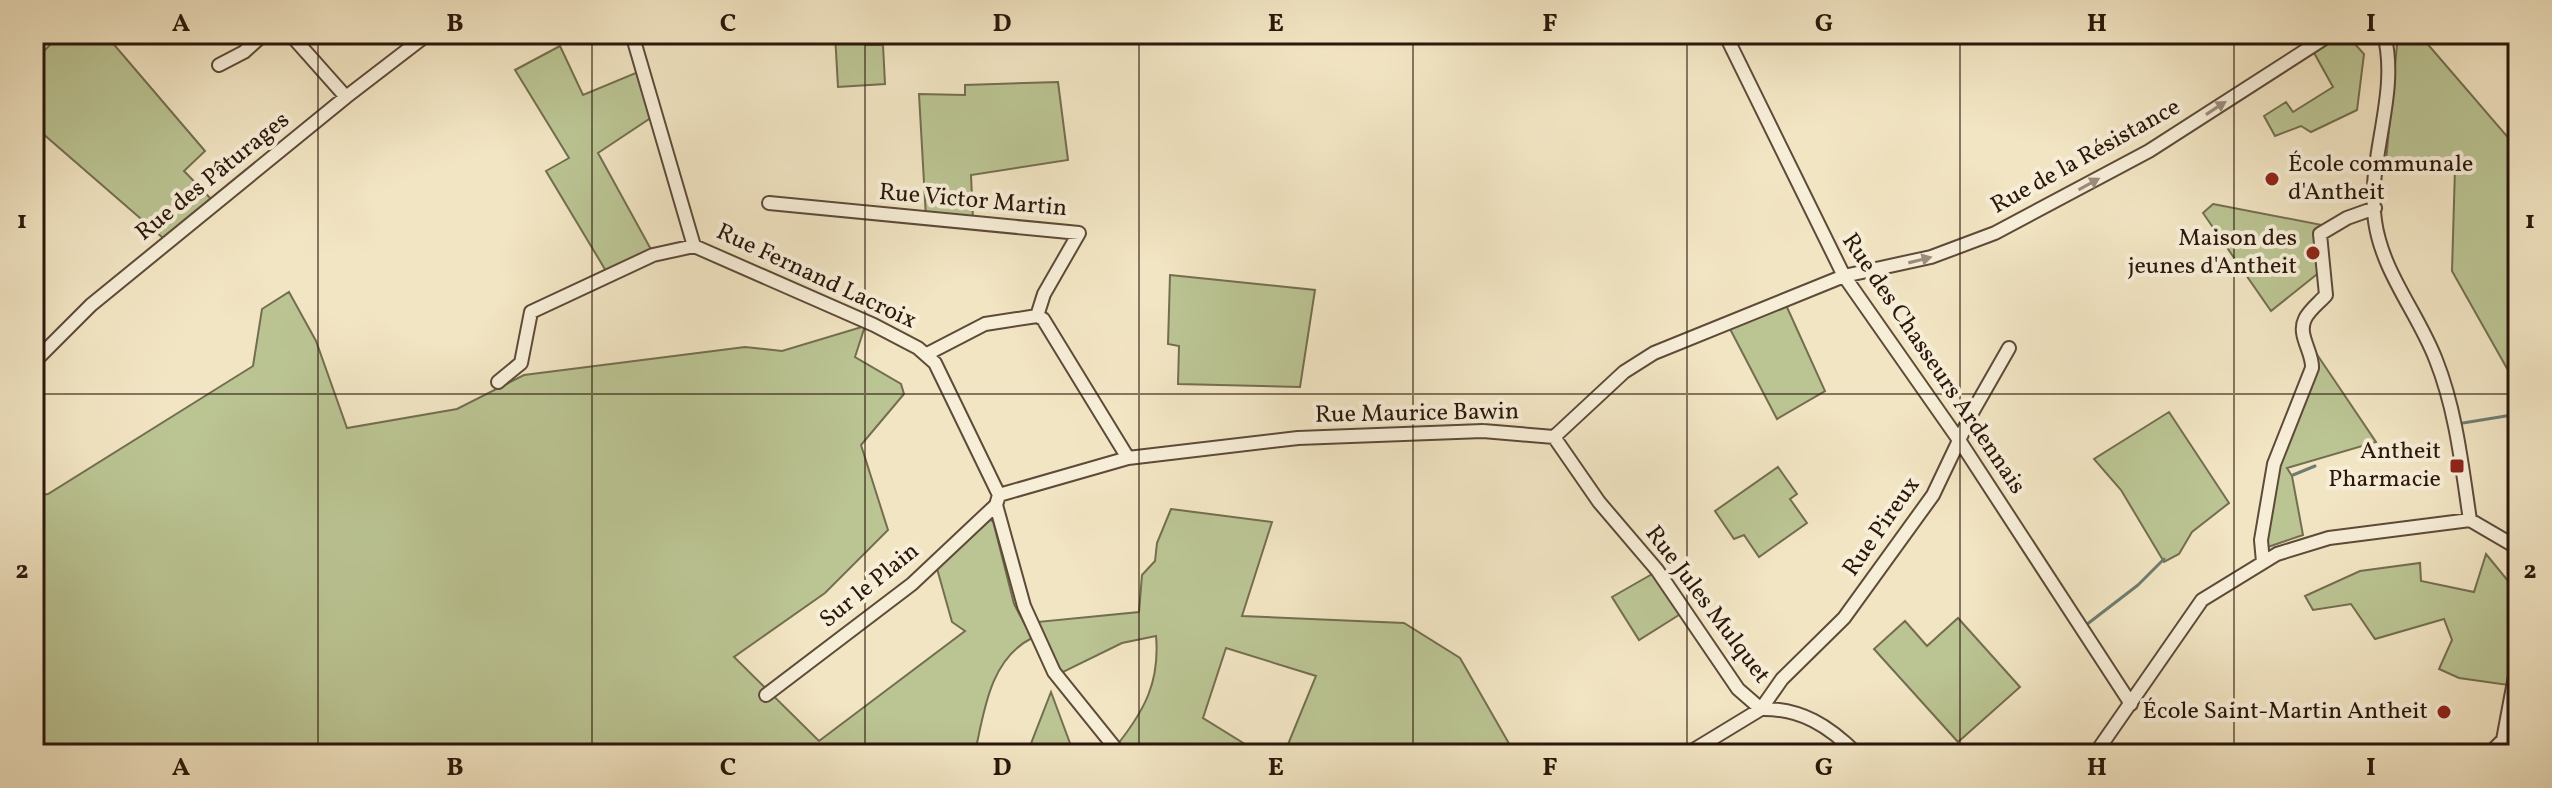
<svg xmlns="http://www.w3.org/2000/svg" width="2552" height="788" viewBox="0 0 2552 788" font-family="Vollkorn,serif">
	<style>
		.green { fill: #bbc493; stroke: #736e4f; stroke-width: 2 }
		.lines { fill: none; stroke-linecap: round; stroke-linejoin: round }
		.stream { stroke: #6e7c71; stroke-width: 3 }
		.minor-casing { stroke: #5d4a39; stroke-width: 16 }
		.minor { stroke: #f7eed8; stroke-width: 12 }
		.oneway { fill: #9b8d7c }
		.grid { fill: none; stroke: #2b170b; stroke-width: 2; stroke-opacity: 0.55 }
		.poi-dot { fill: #8f2418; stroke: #f7eed8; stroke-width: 3 }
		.labels { text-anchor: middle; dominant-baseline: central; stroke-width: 8; stroke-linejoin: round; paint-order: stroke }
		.street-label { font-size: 24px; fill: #2b170b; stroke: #f7eed8 }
		.poi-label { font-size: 24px; fill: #2b170b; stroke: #f7eed8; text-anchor: end }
		.neatline { fill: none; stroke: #2b170b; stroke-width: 3 }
		.grid-label { font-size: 26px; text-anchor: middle; font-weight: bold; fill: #2b170b }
	</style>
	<rect width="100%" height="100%" fill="#f2e5c3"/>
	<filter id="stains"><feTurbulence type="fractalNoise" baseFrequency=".0025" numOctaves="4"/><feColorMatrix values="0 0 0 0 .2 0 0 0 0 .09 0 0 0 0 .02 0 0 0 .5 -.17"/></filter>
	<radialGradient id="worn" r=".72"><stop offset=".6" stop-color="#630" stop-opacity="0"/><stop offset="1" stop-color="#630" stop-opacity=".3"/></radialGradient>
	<path class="green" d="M50 34H105L205 151 184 171 212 200 163 238 34 126V61L52 43Z
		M835 34H865L866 45H883L885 84 838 87Z
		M2337 34H2346L2364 54 2357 110 2311 132 2301 126 2275 136 2264 116 2286 102 2293 112 2333 87 2313 51Z
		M2398 34H2419L2518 149V388L2452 271 2455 168 2386 161Z
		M560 46 583 95 638 72 652 117 598 153 653 253 606 271 546 171 569 158 515 70Z
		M1058 82 1068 160 971 175 973 220 926 218 919 94 965 95V85Z
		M2213 204 2322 225 2321 271 2271 311 2203 213Z
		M1170 275 1315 290 1300 387 1178 384 1179 346 1168 344Z
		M289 292 316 341 347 428 457 409 524 375 745 347 782 351 865 326 855 357 901 384 904 394 861 445 888 530 825 593 734 657 819 741 965 631 952 622 936 565 983 518 993 521 1014 604 1032 638C990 659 984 711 975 753L1030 746 1051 692 1074 754H34V496L48 494 253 366 262 309Z
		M1786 305 1825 391 1777 419 1729 327Z
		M2316 353 2376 442 2287 468 2292 476 2303 535 2265 548 2274 480 2313 381Z
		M2169 412 2229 503 2192 532 2179 554 2164 562 2121 490 2094 459Z
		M1778 467 1797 494 1790 499 1807 523 1759 557 1744 535 1734 539 1715 511Z
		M1171 509 1272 522 1242 616 1404 623 1460 658 1515 754H1284L1316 676 1226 648 1203 718 1261 754H1127L1117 745C1145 710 1160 681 1156 636L1122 643 1059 674 1037 622 1139 612 1142 575 1155 561 1157 543Z
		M2486 554 2518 593 2515 658 2508 685 2459 678 2439 669 2452 640 2444 619 2375 639 2351 604 2313 610 2305 596 2360 571 2420 563 2421 581 2474 592Z
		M1654 573 1682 613 1639 640 1612 597Z
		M1958 618 2020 687 1958 742 1874 649 1905 621 1927 646Z"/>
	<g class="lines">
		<path class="stream" d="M2463 423 2518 414
			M2293 475 2315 466
			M2086 625 2138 585 2164 559"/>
		<g class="minor-casing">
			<path id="minor" d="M290 34 346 97
				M632 34 694 246 874 325 918 348 935 363 999 495 996 505 1024 606 1054 672 1120 754
				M1725 34 1844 276 1961 443 2131 704
				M2384 34C2400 95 2366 160 2375 221 2382 272 2418 313 2436 360 2456 410 2462 467 2470 520
				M219 65 244 52 264 34
				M769 203 1079 233 1044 294 1037 316
				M927 354 985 324 1037 316 1043 319 1128 458
				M34 362 91 305 346 97 428 34
				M498 382 521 363 531 312 653 255 694 246
				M1554 437 1599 502 1657 570 1738 689 1761 709C1801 708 1829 726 1857 754
				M999 495 1128 458 1298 438 1483 431 1554 437 1624 372 1654 353 1844 276 1931 257 1995 233 2149 151 2331 34
				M2263 562 2261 540 2274 464 2312 368C2313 352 2297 335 2305 319 2309 310 2320 302 2326 295L2320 234 2347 218 2375 208
				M766 695 912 584 996 505
				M1687 754 1761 709 1782 679 1844 618 1933 495 1973 411 2009 348
				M2095 754 2202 600 2277 554 2329 538 2470 520 2518 548
				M2489 754 2503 740 2518 660"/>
		</g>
		<use href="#minor" class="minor"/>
	</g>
	<defs><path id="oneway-solid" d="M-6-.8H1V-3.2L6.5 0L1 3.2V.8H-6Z" transform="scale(2)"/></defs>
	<g class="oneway">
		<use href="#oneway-solid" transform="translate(2216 108) rotate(-33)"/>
		<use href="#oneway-solid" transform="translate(2089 184) rotate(-29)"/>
		<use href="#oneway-solid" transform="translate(1920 260) rotate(-14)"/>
	</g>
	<path class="grid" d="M318 34V754M592 34V754M865 34V754M1139 34V754M1413 34V754M1687 34V754M1960 34V754M2234 34V754M34 394H2518"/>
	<g class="poi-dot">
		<circle cx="2272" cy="179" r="8"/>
		<circle cx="2313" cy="253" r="8"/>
		<rect x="2449" y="458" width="16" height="16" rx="4"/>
		<circle cx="2444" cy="712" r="8"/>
	</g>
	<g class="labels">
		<g class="street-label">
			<text transform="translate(2086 157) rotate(-29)">Rue de la Résistance</text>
			<text transform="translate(213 177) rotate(-39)">Rue des Pâturages</text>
			<text transform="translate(973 201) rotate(5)">Rue Victor Martin</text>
			<text transform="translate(816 277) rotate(25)">Rue Fernand Lacroix</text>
			<text transform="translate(1933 364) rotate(56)">Rue des Chasseurs Ardennais</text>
			<text transform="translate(1417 414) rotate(-1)">Rue Maurice Bawin</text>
			<text transform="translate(1882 527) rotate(-55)">Rue Pireux</text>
			<text transform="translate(870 586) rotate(-39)">Sur le Plain</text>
			<text transform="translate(1707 605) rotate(53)">Rue Jules Mulquet</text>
		</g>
		<g class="poi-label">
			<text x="2288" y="165" text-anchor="start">École communale<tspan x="2288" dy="28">d'Antheit</tspan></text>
			<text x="2297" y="239">Maison des<tspan x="2297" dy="28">jeunes d'Antheit</tspan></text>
			<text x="2441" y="452">Antheit<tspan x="2441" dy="28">Pharmacie</tspan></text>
			<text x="2428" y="712">École Saint-Martin Antheit</text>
		</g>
	</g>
	<rect width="2552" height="788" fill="none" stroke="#f2e5c3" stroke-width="88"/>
	<rect x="44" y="44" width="2464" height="700" class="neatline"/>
	<g class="grid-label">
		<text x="181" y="31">A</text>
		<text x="455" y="31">B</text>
		<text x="728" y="31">C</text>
		<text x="1002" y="31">D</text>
		<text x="1276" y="31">E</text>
		<text x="1550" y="31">F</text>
		<text x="1824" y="31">G</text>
		<text x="2097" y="31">H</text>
		<text x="2371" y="31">I</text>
		<text x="22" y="228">1</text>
		<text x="2530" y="228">1</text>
		<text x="22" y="578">2</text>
		<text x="2530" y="578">2</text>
		<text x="181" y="775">A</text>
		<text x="455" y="775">B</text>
		<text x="728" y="775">C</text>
		<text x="1002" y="775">D</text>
		<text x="1276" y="775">E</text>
		<text x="1550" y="775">F</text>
		<text x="1824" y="775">G</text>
		<text x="2097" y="775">H</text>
		<text x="2371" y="775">I</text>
	</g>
	<rect width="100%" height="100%" filter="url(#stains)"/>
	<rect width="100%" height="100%" fill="url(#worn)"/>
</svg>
